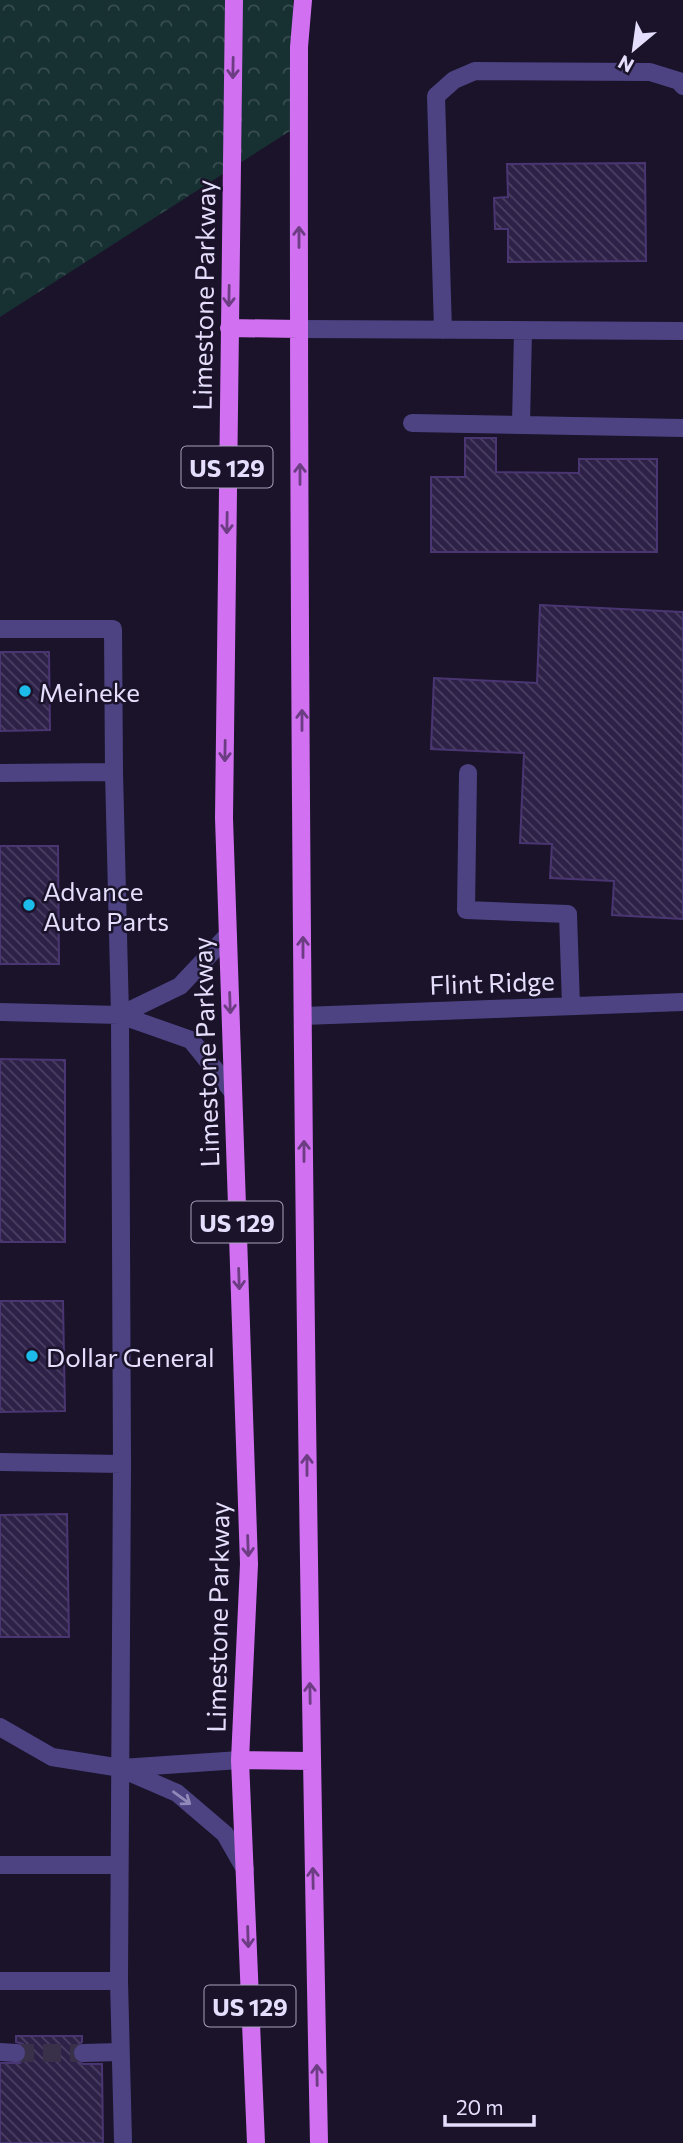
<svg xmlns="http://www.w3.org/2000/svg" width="683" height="2143" viewBox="0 0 683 2143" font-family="Commissioner,sans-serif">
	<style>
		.forest { fill: url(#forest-crowns) }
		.building { fill: url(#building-back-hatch); stroke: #493571; stroke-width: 2 }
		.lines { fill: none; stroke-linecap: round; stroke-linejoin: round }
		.minor-tunnel { stroke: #383149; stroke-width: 18; stroke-dasharray: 18 9; stroke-linecap: butt }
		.minor { stroke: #4d4383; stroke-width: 18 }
		.major { stroke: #d170f1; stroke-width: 18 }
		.oneway { stroke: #6c3d83 }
		.oneway2 { stroke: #9189b9 }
		.poi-dot { fill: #1dbbe9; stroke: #1a1329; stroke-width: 2.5 }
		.labels { text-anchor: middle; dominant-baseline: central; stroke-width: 5; stroke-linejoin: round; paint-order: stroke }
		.shield { fill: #1a1329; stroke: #a8a1bd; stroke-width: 2 }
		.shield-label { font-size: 24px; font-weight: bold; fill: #e5defc }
		.street-label { font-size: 26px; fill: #e5defc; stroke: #1a1329 }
		.poi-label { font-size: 26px; fill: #e5defc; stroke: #1a1329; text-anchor: start }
	</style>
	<defs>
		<pattern id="forest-crowns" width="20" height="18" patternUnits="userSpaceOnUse" patternTransform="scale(1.75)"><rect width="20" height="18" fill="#173032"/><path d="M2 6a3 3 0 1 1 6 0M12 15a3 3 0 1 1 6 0" fill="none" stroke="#394e51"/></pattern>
		<pattern id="building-back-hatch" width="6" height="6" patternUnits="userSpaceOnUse" patternTransform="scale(1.75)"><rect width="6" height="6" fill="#2e2148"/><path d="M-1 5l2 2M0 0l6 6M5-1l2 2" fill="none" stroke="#4c4163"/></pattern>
	</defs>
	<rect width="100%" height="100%" fill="#1a1329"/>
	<path class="forest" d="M0 0H293V129L0 317Z"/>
	<path class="building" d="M645 163 646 261 508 262V229H495L494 198 508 197 507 164Z
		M465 438H496V472L579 473V459H657V552H431V477H465Z
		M540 605 683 612V919L612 915 614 881 550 878 552 844 520 843 524 753 431 749 434 678 537 683Z
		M0 652H49L50 730 0 731Z
		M0 846H58L59 964H0Z
		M0 1059 65 1060V1242H0Z
		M0 1301H63L65 1411 0 1412Z
		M67 1514 69 1637H0V1515Z
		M16 2036H82V2042L73 2048 74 2059 83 2064H102L103 2143H0V2063H20L27 2054 23 2044 16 2042Z"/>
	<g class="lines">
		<path class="minor-tunnel" d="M16 2053H83"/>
		<path class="minor" d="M299 329 683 331
			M443 330 436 96 454 80 475 71 650 72 679 81 683 86
			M412 423 683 428
			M521 425 523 330
			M0 629H113L114 772
			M0 773 114 772 120 1015 122 1464 119 1981H0
			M468 773 466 910 568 914 571 1006
			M0 1012 120 1015 191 1040 233 1092
			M120 1015 180 986 228 935
			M303 1016 683 1002
			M0 1462 122 1464
			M0 1727 52 1757 121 1768 240 1760
			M124 1770 177 1793 225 1834 245 1869
			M0 1865H118
			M119 1981 123 2141
			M0 2052 16 2053
			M83 2053 120 2052"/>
		<path class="major" d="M234 0 224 818 249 1564 240 1760 256 2143
			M303 0 299 47C298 745 305 1444 319 2143
			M229 328 299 329
			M240 1760 311 1761"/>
	</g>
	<defs><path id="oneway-shaft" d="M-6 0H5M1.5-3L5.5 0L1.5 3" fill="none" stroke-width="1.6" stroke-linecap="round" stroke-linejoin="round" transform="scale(1.75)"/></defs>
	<g class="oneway">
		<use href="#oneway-shaft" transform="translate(233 68) rotate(91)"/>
		<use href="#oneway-shaft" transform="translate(299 237) rotate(-90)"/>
		<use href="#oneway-shaft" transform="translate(229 296) rotate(91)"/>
		<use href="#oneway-shaft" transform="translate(300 474) rotate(-90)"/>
		<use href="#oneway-shaft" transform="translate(227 523) rotate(91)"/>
		<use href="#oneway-shaft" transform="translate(302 720) rotate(-90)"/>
		<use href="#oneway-shaft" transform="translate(225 751) rotate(91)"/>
		<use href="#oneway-shaft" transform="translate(303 947) rotate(-90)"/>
		<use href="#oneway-shaft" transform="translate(230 1003) rotate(88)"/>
		<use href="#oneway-shaft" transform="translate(304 1151) rotate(-90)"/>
		<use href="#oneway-shaft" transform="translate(239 1279) rotate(88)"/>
		<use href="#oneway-shaft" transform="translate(307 1465) rotate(-90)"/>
		<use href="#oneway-shaft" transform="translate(248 1546) rotate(88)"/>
		<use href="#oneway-shaft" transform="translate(310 1693) rotate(-91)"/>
		<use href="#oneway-shaft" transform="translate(313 1878) rotate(-91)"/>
		<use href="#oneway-shaft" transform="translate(248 1937) rotate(88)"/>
		<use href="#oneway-shaft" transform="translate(317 2075) rotate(-91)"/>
	</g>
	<use class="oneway2" href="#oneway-shaft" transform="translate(182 1798) rotate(36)"/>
	<g class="poi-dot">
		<circle cx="25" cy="691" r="7"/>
		<circle cx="29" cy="905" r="7"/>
		<circle cx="32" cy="1356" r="7"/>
	</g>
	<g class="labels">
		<g class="shield">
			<rect x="181.5" y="446.5" width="91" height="41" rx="5"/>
			<rect x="191.5" y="1201.5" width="91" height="41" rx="5"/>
			<rect x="204.5" y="1985.5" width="91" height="41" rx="5"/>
		</g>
		<g class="shield-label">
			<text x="227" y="467">US 129</text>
			<text x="237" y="1222">US 129</text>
			<text x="250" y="2006">US 129</text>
		</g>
		<g class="street-label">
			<text transform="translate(203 295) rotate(-89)">Limestone Parkway</text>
			<text transform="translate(492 982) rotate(-2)">Flint Ridge</text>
			<text transform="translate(205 1052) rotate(-92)">Limestone Parkway</text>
			<text transform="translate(217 1617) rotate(-89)">Limestone Parkway</text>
		</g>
		<g class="poi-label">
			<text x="39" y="691">Meineke</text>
			<text x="43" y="890">Advance<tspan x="43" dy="30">Auto Parts</tspan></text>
			<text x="46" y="1356">Dollar General</text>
		</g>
	</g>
	<g transform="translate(634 49) rotate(209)" stroke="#1a1329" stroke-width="5" paint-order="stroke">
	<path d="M0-5L12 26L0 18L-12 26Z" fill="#e5defc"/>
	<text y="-10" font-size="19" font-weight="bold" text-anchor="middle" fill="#e5defc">N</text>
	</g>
	<path d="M445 2115v10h89v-10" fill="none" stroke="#e5defc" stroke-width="3.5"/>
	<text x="456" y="2115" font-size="21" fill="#e5defc" stroke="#1a1329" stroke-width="5" paint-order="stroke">20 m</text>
</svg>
